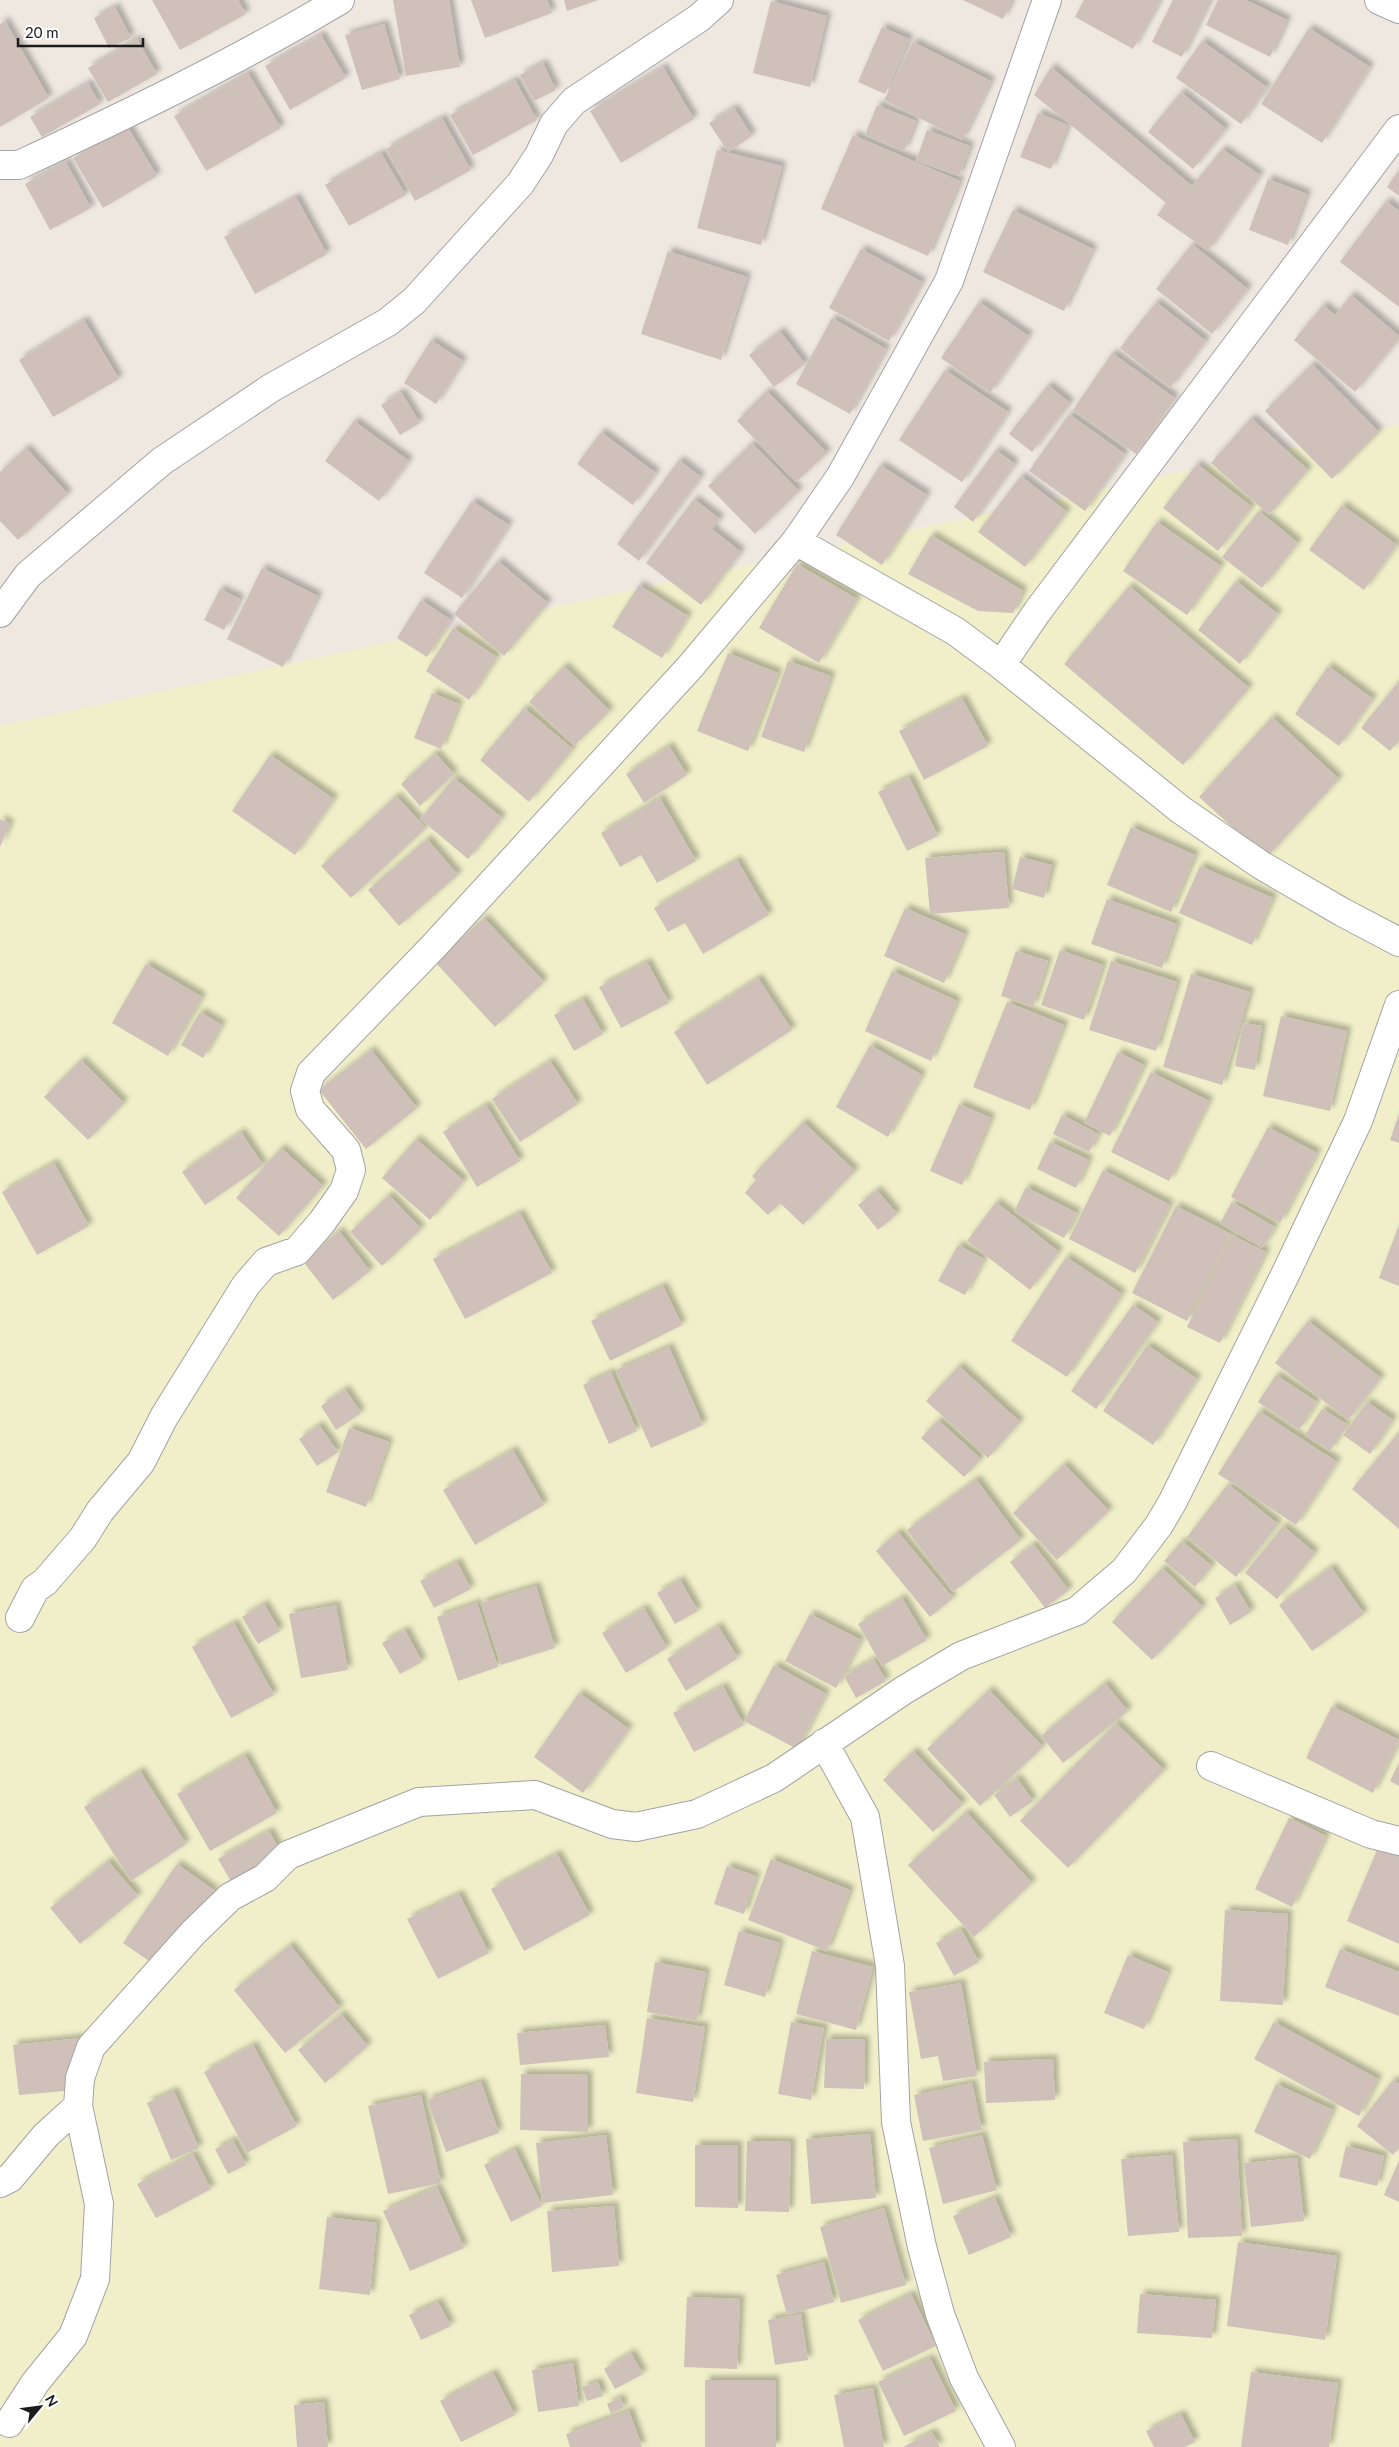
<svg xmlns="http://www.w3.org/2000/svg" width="1399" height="2447" viewBox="0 0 1399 2447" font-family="Lato,sans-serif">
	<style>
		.farmland { fill: #f0efc9 }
		.building { fill: #cfc0b9; filter: url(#shadow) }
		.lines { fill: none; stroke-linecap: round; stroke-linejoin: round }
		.street-casing { stroke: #a3a3a3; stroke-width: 30 }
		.street { stroke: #fff; stroke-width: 28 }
	</style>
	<defs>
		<filter id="shadow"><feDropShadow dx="4.5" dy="-4.5" stdDeviation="2.5" flood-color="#0004"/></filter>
	</defs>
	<rect width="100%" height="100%" fill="#efe8e0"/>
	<path class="farmland" d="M1399 425V2447H0V726Z"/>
	<path class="building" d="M152 0H238L246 14 180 50Z
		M393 0H449L460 67 406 76Z
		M471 0H547L552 13 485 38Z
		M564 0H598L567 11Z
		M963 0H1012L1003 19Z
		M1084 0H1160L1133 49 1075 17Z
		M1173 0H1210L1182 57 1152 42Z
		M1218 0H1246L1287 20 1270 57 1206 25Z
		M771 1 827 16 810 87 753 73Z
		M115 7 131 38 109 48 94 18Z
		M5 21 49 98 0 127V24Z
		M384 24 400 79 362 90 345 35Z
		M882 27 909 39 885 94 858 82Z
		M1309 28 1370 67 1322 143 1261 104Z
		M321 35 346 78 290 110 265 66Z
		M137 39 157 74 108 102 88 68Z
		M1202 41 1267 87 1241 124 1176 78Z
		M913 42 991 81 962 140 884 100Z
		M543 63 556 90 534 101 520 75Z
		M663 67 694 119 621 163 590 111Z
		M1051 67 1192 186 1222 149 1260 175 1208 251 1157 215 1166 203 1034 95Z
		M248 73 281 128 206 171 174 116Z
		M515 80 537 120 473 155 450 115Z
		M88 83 100 104 42 137 30 117Z
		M1181 92 1226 129 1193 169 1148 132Z
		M877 105 916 121 904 151 865 135Z
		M734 108 752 136 728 152 709 123Z
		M1038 113 1068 125 1051 169 1020 157Z
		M442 118 471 170 415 201 386 149Z
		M127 126 157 176 103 208 73 158Z
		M927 130 970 146 959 176 916 161Z
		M853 135 960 181 928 256 821 209Z
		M717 150 782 166 761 245 697 228Z
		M381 153 406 195 349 226 325 185Z
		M66 162 91 208 50 230 25 184Z
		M1399 170V196L1387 187Z
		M1268 179 1307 194 1288 245 1249 230Z
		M296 197 327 254 255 294 224 237Z
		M1386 201 1399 211V307L1340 262Z
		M1013 210 1093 249 1064 311 983 272Z
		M1192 244 1248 289 1212 334 1156 289Z
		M861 249 922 282 889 341 829 308Z
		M668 251 747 277 721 360 641 334Z
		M1351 295 1399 336V339L1355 392 1294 340 1323 305 1335 315Z
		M979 302 1029 336 990 393 941 358Z
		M1156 302 1206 341 1170 388 1120 348Z
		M832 318 886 349 850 414 796 384Z
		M84 320 119 379 53 417 19 360Z
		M780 331 805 364 774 387 749 355Z
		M431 340 463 361 436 404 404 383Z
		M1112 353 1175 398 1136 454 1073 410Z
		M1312 364 1379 432 1332 479 1265 411Z
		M945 370 1008 412 962 482 899 440Z
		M1048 385 1070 403 1032 452 1009 434Z
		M767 391 827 453 796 482 737 421Z
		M401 392 420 423 400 435 381 405Z
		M1069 414 1125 454 1085 511 1029 471Z
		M1251 418 1308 470 1269 515 1211 463Z
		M354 421 409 461 379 501 325 461Z
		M601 432 656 473 633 505 577 464Z
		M752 443 799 491 755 534 708 486Z
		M26 448 68 494 18 540 0 521V472Z
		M996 450 1015 464 973 522 954 507Z
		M679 460 701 477 639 561 617 544Z
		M1197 464 1252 507 1218 551 1163 508Z
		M880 465 927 495 882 565 836 535Z
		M1021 476 1067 512 1025 567 978 532Z
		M694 499 720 519 712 529 741 552 701 605 646 563Z
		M472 501 509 525 462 598 424 573Z
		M1342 505 1397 545 1364 590 1309 550Z
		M1259 511 1298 543 1262 588 1222 557Z
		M1157 522 1221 566 1187 615 1123 571Z
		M931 535 1023 591 1013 613 978 611 908 574Z
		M498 561 548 603 504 656 454 614Z
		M797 564 857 599 819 663 759 628Z
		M262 568 318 596 283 667 227 639Z
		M1236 581 1278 614 1240 664 1198 630Z
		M639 585 688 616 662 658 612 627Z
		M1129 586 1249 688 1183 765 1064 664Z
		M220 589 240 599 224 630 204 620Z
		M421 600 451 620 427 657 397 638Z
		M453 628 497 657 469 700 426 671Z
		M728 653 778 673 748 751 697 731Z
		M788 661 831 676 804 752 761 737Z
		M564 666 610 711 574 746 529 702Z
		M1328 666 1373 699 1339 746 1295 714Z
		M1399 681V740L1390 751 1361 728Z
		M432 693 459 704 441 749 414 738Z
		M962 698 988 746 924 780 899 731Z
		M524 708 573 749 529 802 480 760Z
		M1272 717 1339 779 1266 858 1199 797Z
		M669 746 687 775 644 803 626 774Z
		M435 753 454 774 420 806 401 784Z
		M270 755 334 799 295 855 232 811Z
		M909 777 938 836 907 851 878 792Z
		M454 778 502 818 468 859 420 819Z
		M396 796 426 828 351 898 321 866Z
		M660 798 696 861 657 883 641 855 620 867 601 833Z
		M0 819 10 824 0 847Z
		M1131 827 1195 855 1171 912 1107 885Z
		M427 839 458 875 399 926 368 890Z
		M1004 852 1009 908 930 914 925 858Z
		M1020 857 1052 865 1044 898 1012 889Z
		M737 860 769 915 703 954 685 923 668 932 654 908Z
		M1200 866 1273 898 1252 945 1179 913Z
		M1107 899 1177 924 1162 968 1091 944Z
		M905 908 965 934 944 983 884 956Z
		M484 918 544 982 495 1027 435 962Z
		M1060 950 1103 965 1084 1020 1041 1005Z
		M1016 951 1048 961 1033 1007 1001 996Z
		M1111 961 1177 982 1156 1051 1089 1030Z
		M647 962 669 1003 621 1028 599 987Z
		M146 964 202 997 168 1056 112 1023Z
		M892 971 957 1001 931 1061 865 1031Z
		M1191 974 1250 992 1222 1085 1163 1067Z
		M758 978 792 1030 707 1085 674 1032Z
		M583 999 603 1034 574 1051 554 1015Z
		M1007 1002 1064 1025 1030 1110 973 1087Z
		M200 1012 222 1025 203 1058 181 1045Z
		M1281 1016 1347 1031 1330 1111 1263 1096Z
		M1243 1023 1262 1026 1255 1070 1235 1066Z
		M870 1045 922 1075 888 1137 836 1107Z
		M371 1050 417 1108 366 1149 319 1090Z
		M1118 1052 1144 1065 1110 1136 1084 1123Z
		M81 1060 124 1103 88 1140 44 1097Z
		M550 1061 578 1104 520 1142 492 1099Z
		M1151 1072 1209 1101 1169 1181 1111 1152Z
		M959 1104 991 1118 962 1185 930 1171Z
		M486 1105 520 1161 477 1187 443 1132Z
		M1399 1114V1143L1390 1140Z
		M1062 1115 1099 1134 1089 1152 1053 1134Z
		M803 1122 855 1171 803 1225 780 1203 768 1215 745 1193 756 1180 752 1176Z
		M1268 1127 1317 1153 1280 1223 1231 1197Z
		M241 1132 263 1165 205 1205 182 1172Z
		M416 1139 464 1181 430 1220 382 1178Z
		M1050 1142 1089 1160 1076 1188 1037 1169Z
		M281 1148 323 1186 279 1236 236 1198Z
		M54 1163 89 1226 37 1255 2 1192Z
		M1103 1170 1170 1205 1135 1273 1069 1239Z
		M1026 1187 1077 1213 1064 1238 1014 1212Z
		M877 1190 897 1214 878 1230 858 1205Z
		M389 1195 421 1229 382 1266 350 1232Z
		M996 1202 1059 1252 1030 1290 967 1241Z
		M1232 1202 1275 1227 1262 1248 1220 1223Z
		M1176 1206 1231 1234 1187 1321 1132 1293Z
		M520 1213 552 1273 465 1319 433 1259Z
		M1399 1225V1286L1379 1278Z
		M339 1231 370 1271 333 1300 302 1260Z
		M1232 1235 1266 1252 1220 1343 1187 1327Z
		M958 1245 984 1259 965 1295 938 1281Z
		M1066 1257 1122 1294 1067 1377 1011 1341Z
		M663 1286 682 1325 610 1361 591 1321Z
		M1133 1305 1158 1322 1096 1409 1071 1391Z
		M1308 1321 1381 1378 1348 1420 1275 1363Z
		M1147 1345 1197 1379 1153 1445 1103 1411Z
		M669 1347 703 1425 651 1448 616 1370Z
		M959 1366 1020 1422 988 1458 926 1401Z
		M611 1372 637 1431 609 1444 583 1385Z
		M1276 1375 1317 1402 1299 1430 1258 1402Z
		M345 1389 361 1413 336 1430 321 1406Z
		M1367 1402 1393 1420 1370 1454 1343 1435Z
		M1322 1409 1347 1424 1330 1451 1305 1435Z
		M1259 1411 1337 1462 1296 1525 1218 1474Z
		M938 1420 981 1459 964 1477 921 1438Z
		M319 1425 338 1452 317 1466 299 1439Z
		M349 1428 389 1442 366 1507 326 1492Z
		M1398 1433 1399 1434V1529L1352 1489Z
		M513 1450 544 1505 475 1545 443 1490Z
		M1064 1464 1109 1511 1057 1560 1013 1513Z
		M976 1479 1021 1540 953 1592 907 1530Z
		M1228 1484 1278 1524 1236 1577 1187 1537Z
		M1283 1526 1315 1553 1277 1599 1245 1573Z
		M898 1532 953 1598 930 1617 876 1551Z
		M1182 1541 1212 1566 1195 1587 1164 1561Z
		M1033 1544 1069 1590 1045 1608 1010 1562Z
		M457 1562 471 1589 434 1608 420 1581Z
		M1331 1567 1364 1614 1312 1651 1279 1605Z
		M1162 1568 1203 1607 1152 1660 1112 1622Z
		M680 1580 698 1611 675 1624 657 1593Z
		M1235 1585 1251 1612 1230 1625 1215 1598Z
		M536 1586 555 1648 501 1665 481 1603Z
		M902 1598 927 1640 882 1666 858 1624Z
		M477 1603 498 1667 458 1681 437 1617Z
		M264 1604 280 1631 258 1644 242 1617Z
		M336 1605 348 1670 301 1678 289 1614Z
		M644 1608 667 1648 626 1673 602 1633Z
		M810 1614 861 1640 836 1688 785 1661Z
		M234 1623 274 1695 231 1718 192 1647Z
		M718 1626 738 1658 686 1691 667 1659Z
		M405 1630 422 1662 400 1674 382 1643Z
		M874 1659 886 1681 856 1698 844 1676Z
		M774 1665 826 1694 797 1749 744 1721Z
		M1105 1683 1128 1711 1063 1763 1041 1736Z
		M723 1686 744 1725 694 1752 673 1713Z
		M989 1690 1043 1747 980 1806 927 1749Z
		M579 1693 629 1729 583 1793 534 1757Z
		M1332 1706 1399 1740 1373 1793 1306 1758Z
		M1116 1723 1164 1770 1068 1868 1020 1821Z
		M913 1751 963 1804 933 1832 883 1780Z
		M245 1755 277 1813 210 1851 177 1794Z
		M1399 1763V1786L1390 1781Z
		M140 1771 186 1844 131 1881 84 1807Z
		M1017 1778 1033 1801 1010 1817 994 1795Z
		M966 1812 1032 1883 974 1937 908 1865Z
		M1289 1818 1326 1836 1292 1907 1255 1889Z
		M269 1831 286 1862 236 1890 218 1859Z
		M1380 1843 1399 1851V1944L1347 1921Z
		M557 1854 590 1915 524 1951 491 1889Z
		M771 1859 850 1890 827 1951 748 1920Z
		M108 1861 138 1896 80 1944 50 1908Z
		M177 1864 215 1891 162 1970 123 1943Z
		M727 1866 756 1876 744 1914 714 1904Z
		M459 1894 489 1953 438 1979 407 1919Z
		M1225 1910 1288 1914 1283 2005 1220 2001Z
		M961 1929 979 1962 954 1976 936 1943Z
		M739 1931 780 1943 765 1997 724 1985Z
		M290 1945 340 2008 285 2053 234 1990Z
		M1340 1949 1399 1972V2016L1325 1987Z
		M812 1951 873 1967 856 2030 796 2014Z
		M1128 1955 1168 1972 1144 2029 1104 2013Z
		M655 1962 706 1972 697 2021 647 2012Z
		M961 1983 977 2076 943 2081 938 2056 921 2059 909 1992Z
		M341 2014 368 2046 325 2083 298 2050Z
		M647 2018 705 2027 693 2102 636 2093Z
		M791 2022 824 2028 811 2100 778 2094Z
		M1274 2022 1378 2079 1359 2116 1254 2059Z
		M605 2025 609 2057 520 2065 517 2033Z
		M82 2038 87 2089 19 2095 13 2045Z
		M826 2039 865 2040 864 2089 824 2088Z
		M253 2045 297 2126 247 2153 204 2072Z
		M1053 2059 1055 2100 986 2103 984 2062Z
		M521 2074 588 2075V2132L520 2130Z
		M1393 2080 1399 2084V2148L1393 2155 1357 2126Z
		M481 2082 499 2133 446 2152 427 2100Z
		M972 2083 982 2130 923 2141 914 2095Z
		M1276 2084 1333 2110 1310 2159 1254 2132Z
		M174 2091 199 2148 171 2160 147 2103Z
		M421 2095 441 2183 388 2194 368 2106Z
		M870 2134 876 2198 811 2204 806 2139Z
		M606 2135 613 2195 542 2203 536 2143Z
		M982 2135 997 2190 943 2204 929 2148Z
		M1237 2139 1242 2236 1188 2238 1183 2142Z
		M233 2140 246 2165 228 2174 215 2149Z
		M747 2141 791 2142 789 2212 745 2211Z
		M695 2145H738V2208L695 2207Z
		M1346 2146 1384 2156 1377 2186 1339 2177Z
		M515 2149 542 2206 511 2222 484 2165Z
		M193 2154 211 2189 156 2218 137 2184Z
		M1172 2155 1179 2232 1128 2236 1121 2159Z
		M1297 2158 1304 2221 1251 2227 1244 2163Z
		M1399 2161V2202L1384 2195Z
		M437 2187 464 2248 410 2271 383 2211Z
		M995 2198 1011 2237 969 2255 953 2216Z
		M614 2206 619 2266 552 2272 547 2211Z
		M884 2208 906 2285 841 2303 820 2227Z
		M327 2217 377 2223 370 2295 319 2289Z
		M1238 2242 1337 2256 1325 2340 1227 2326Z
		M824 2262 834 2302 787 2315 776 2275Z
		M911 2294 936 2346 883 2371 858 2320Z
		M1140 2294 1216 2300 1212 2338 1137 2333Z
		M687 2297 740 2299 737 2369 684 2367Z
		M438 2302 451 2326 421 2340 409 2315Z
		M801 2314 808 2360 775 2365 768 2320Z
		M631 2353 643 2374 615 2389 604 2369Z
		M930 2358 956 2411 904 2436 878 2382Z
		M573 2363 579 2406 538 2412 532 2370Z
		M1251 2372 1338 2383 1329 2447H1241Z
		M493 2373 515 2415 461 2442 440 2401Z
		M705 2380H775L776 2447H705Z
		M598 2382 603 2396 587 2401 582 2387Z
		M873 2388 884 2447H844L834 2395Z
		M620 2398 624 2407 611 2414 607 2404Z
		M324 2402 328 2447H297L294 2405Z
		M629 2411 642 2447H570L566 2434Z
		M1181 2414 1195 2442 1185 2447H1154L1146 2431Z
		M932 2432 940 2447H903Z"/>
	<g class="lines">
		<g class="street-casing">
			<path id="street" d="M1379 0 1399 9
				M0 165H19C128 114 236 62 340 0
				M796 541 955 631 1001 665 1181 810 1261 865 1342 912 1399 942
				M0 613 28 575 162 461 271 388 388 322 414 301 520 184 539 155 554 124 574 101 699 18 719 0
				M1001 665 1037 612 1399 129
				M20 1618 35 1589 45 1582 83 1538 100 1511 141 1462 164 1417 246 1285 266 1262 297 1251 322 1222 344 1191 351 1170 346 1150 310 1109 305 1091 311 1073 433 947 690 667 796 541 840 477 949 281 1047 0
				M824 1743 865 1817 890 1966 896 2122 922 2247 940 2314 964 2378 1001 2447
				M1211 1766 1371 1834 1399 1841
				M0 2183 10 2178 46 2135 78 2106
				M9 2423 35 2383 73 2336 95 2279 99 2204 78 2106 80 2078 91 2047 193 1933 230 1897 265 1878 288 1855 419 1802 535 1795 612 1824 636 1827 697 1814 774 1778 904 1690 961 1656 1077 1611 1124 1571 1159 1525 1173 1501 1284 1277 1358 1121 1399 1005"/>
		</g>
		<use href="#street" class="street"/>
	</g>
	<g transform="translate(40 2407) rotate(61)" stroke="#ffffff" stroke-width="4" paint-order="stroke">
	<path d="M0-4L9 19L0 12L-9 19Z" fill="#1c1c1c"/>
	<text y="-8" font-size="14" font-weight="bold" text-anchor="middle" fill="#1c1c1c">N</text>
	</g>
	<path d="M18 38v8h125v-8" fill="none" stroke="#1c1c1c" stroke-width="2.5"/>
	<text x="25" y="38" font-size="15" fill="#1c1c1c" stroke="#ffffff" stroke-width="4" paint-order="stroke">20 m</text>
</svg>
